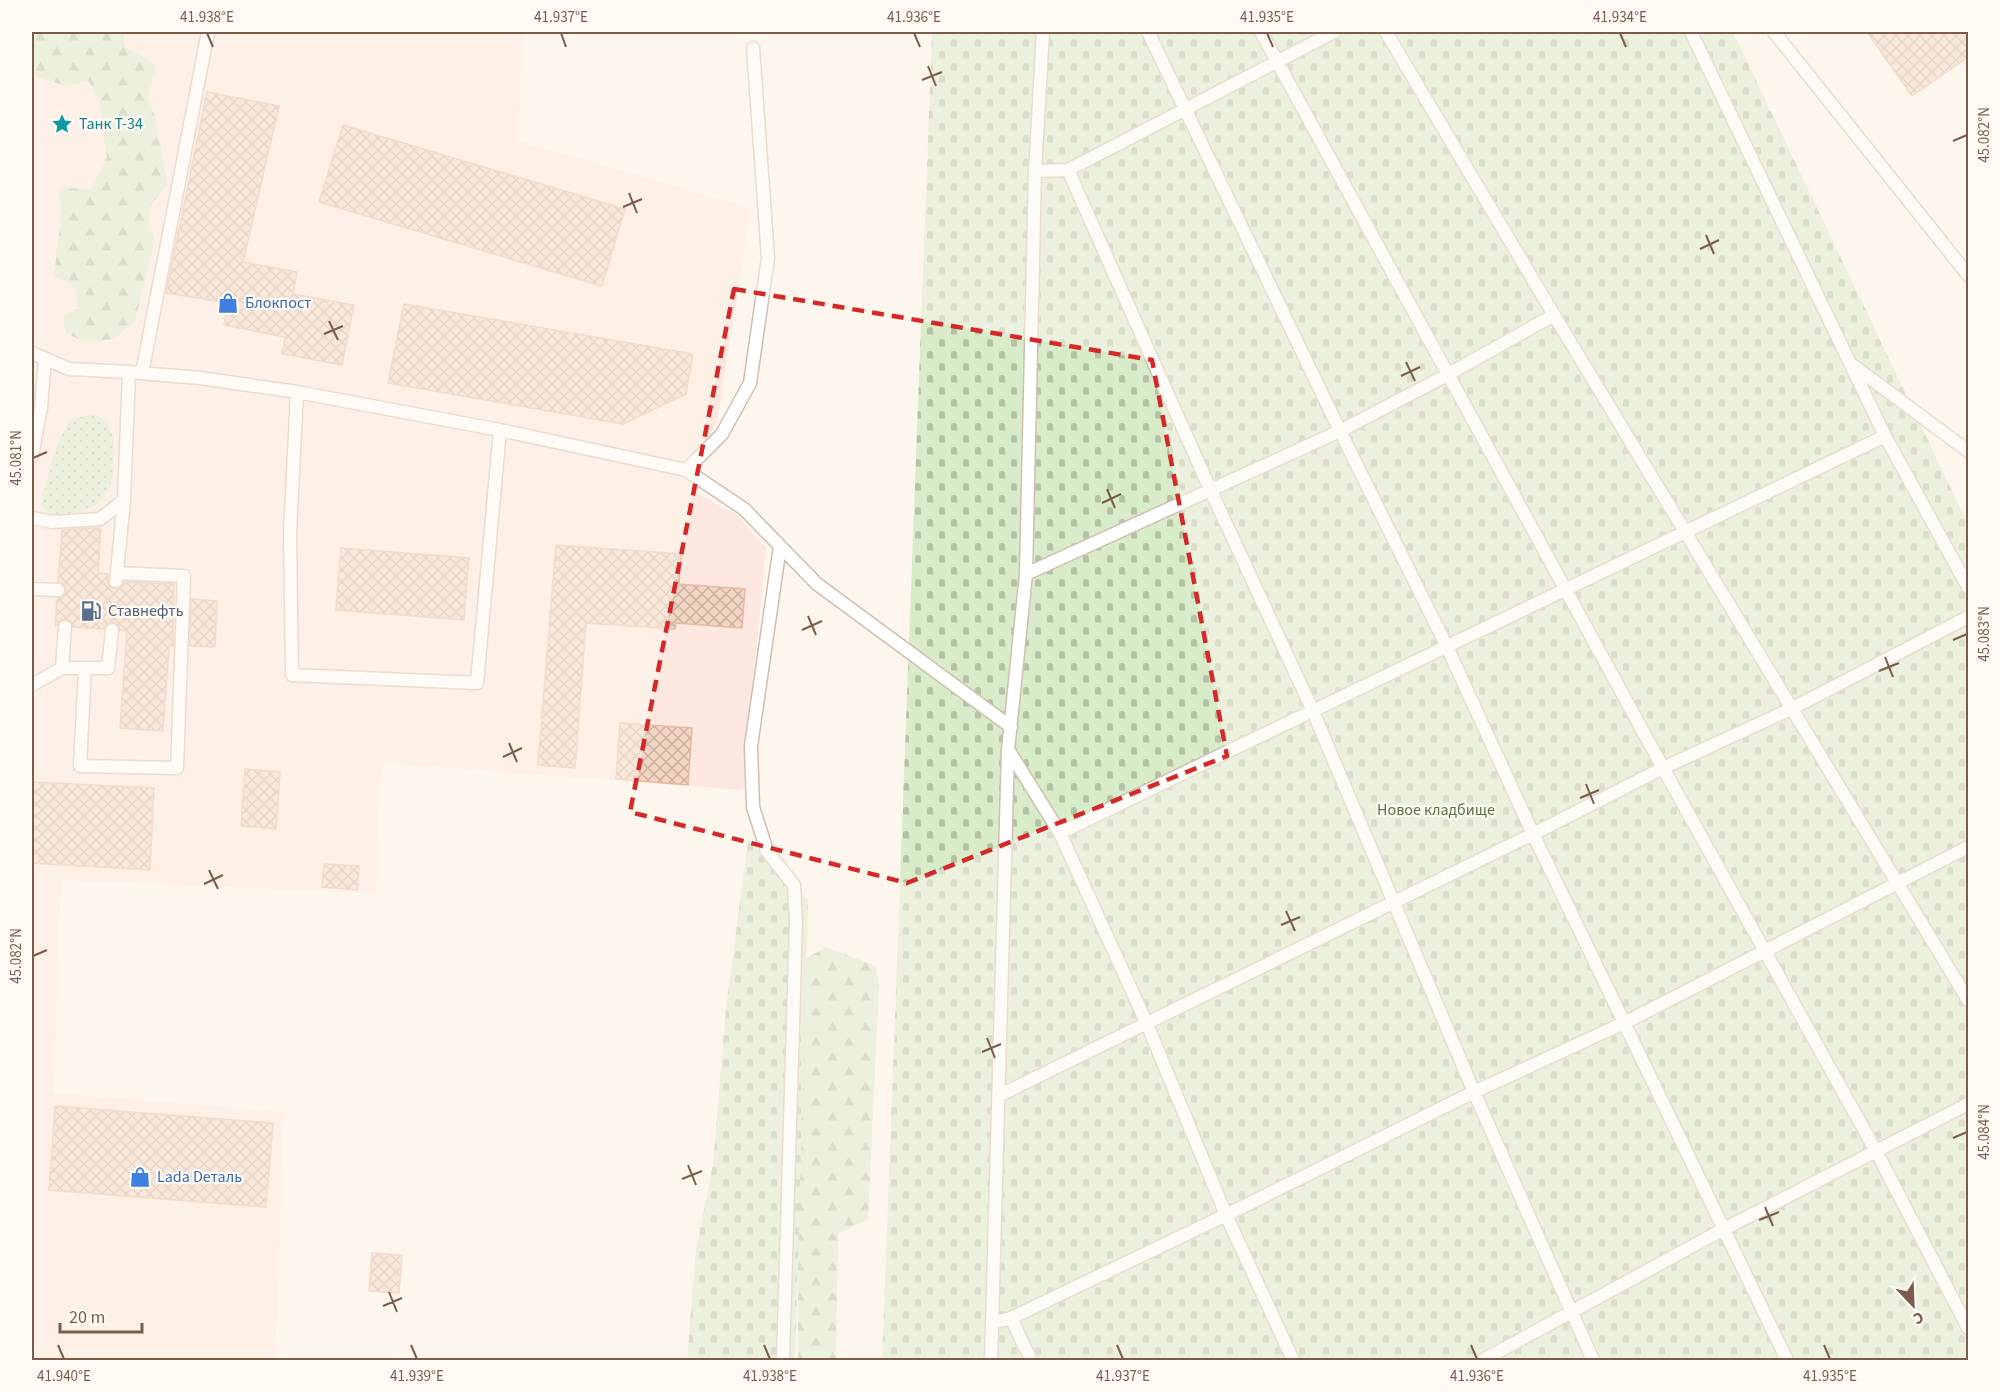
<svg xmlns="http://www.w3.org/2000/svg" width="2000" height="1392" viewBox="0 0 2000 1392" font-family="'Source Sans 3',sans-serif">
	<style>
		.commercial { fill: #fde8e0 }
		.green { fill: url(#green-dots) }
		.forest { fill: url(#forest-firs) }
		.cemetery { fill: url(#cemetery-stones) }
		.building { fill: url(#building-cross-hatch); stroke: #e6bba3; stroke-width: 1.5 }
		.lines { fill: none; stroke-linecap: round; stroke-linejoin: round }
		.service-casing { stroke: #d1beb0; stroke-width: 15 }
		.service { stroke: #fff; stroke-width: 12 }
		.marked { fill: none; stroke: #d62828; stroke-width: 4.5; stroke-dasharray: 12 8; stroke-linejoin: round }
		.ticks { fill: none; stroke: #7a5c4d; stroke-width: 2 }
		.labels { text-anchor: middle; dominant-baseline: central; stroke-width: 4.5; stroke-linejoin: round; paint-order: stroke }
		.culture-label { font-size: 16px; fill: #0d838f; stroke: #fffaf3; text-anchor: start }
		.shop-label { font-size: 16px; fill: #366cbe; stroke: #fffaf3; text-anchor: start }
		.service-label { font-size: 16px; fill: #4e5e75; stroke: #fffaf3; text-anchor: start }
		.park-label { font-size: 16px; fill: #537a41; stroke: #fffaf3 }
		.neatline { fill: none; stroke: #7a5c4d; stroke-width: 2 }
		.ticks-label { font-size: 15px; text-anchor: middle; fill: #7a5c4d }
	</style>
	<defs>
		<pattern id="green-dots" width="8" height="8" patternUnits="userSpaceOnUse" patternTransform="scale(1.5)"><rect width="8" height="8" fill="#d8ecc9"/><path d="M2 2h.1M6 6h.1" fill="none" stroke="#b4c2a5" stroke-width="1.8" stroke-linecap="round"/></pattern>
		<pattern id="forest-firs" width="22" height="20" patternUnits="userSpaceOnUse" patternTransform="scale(1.5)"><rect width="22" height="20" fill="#d8ecc9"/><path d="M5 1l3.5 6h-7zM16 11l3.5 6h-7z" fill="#b4c2a5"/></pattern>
		<pattern id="cemetery-stones" width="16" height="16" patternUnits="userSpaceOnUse" patternTransform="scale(1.5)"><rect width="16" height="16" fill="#d8ecc9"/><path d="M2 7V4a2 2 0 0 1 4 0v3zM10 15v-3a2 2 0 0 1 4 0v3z" fill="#b4c2a5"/></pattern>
		<pattern id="building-cross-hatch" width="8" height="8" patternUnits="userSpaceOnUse" patternTransform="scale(1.5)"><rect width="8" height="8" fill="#f3d5c3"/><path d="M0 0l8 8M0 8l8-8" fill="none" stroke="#cab0a1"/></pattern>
	</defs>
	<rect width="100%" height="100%" fill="#fdf6ec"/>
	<path class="commercial" d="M32 32H522L518 141 751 208 718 417 689 489 736 514 766 548 743 790 381 763 376 893 61 880 53 1093 284 1112 275 1360H32Z"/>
	<path class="green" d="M95 414 107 423 114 439 113 474 109 491 98 504 80 512 50 515 41 504C48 475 54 444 71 419Z"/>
	<path class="forest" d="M32 32H124V47L146 58 156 67 147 99 154 113 168 185 152 203 148 224 155 240 135 321 114 339 83 342 66 333 63 316 78 309 76 288 54 276 62 205 58 194 64 188 91 189 107 157 99 98 88 81 67 86 39 78 32 72Z
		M826 947 876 966 879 989 868 1219 838 1234 836 1360H798V963Z"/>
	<path class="cemetery" d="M932 32H1733L1968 524V1360H882Z
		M748 840 808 900 795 1360H687L696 1250 713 1164 726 1008Z"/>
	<path class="building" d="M1867 32H1968V57L1912 96Z
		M207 92 279 106 243 262 297 272 293 294 354 305 342 365 282 354 285 337 224 325 228 303 166 293Z
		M343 125 625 209 602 286 319 202Z
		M404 304 693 354 686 394 623 424 388 383Z
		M91 528H101L98 573 108 574V584L112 588H120L124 582 174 584 173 646H169L163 731 120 728 127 631 120 630 117 624 112 622 106 625 104 629 73 627 72 623 66 619 61 620 55 626 57 598 62 597 66 591 65 586 58 582 62 530Z
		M556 545 681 554 679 584 745 589 742 628 676 623 675 629 586 623 575 768 538 765Z
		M341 548 469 558 464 620 336 610Z
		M191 599 217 601 215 647 190 646Z
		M620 723 692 728 688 785 616 779Z
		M245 769 280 772 276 829 241 826Z
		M32 782 154 788 150 870 32 863Z
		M324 864 359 866 357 890 322 887Z
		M55 1106 273 1123 266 1207 49 1190Z
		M372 1253 402 1255 399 1293 369 1291Z"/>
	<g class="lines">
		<g class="service-casing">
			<path id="service" d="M1148 32 1340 431 1447 647 1533 834 1787 1360
				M1261 32 1663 768 1877 1153 1968 1328
				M1386 32 1554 315 1968 1000
				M1691 32 1885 436 1968 587
				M1774 32 1968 275
				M1068 170 1334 32
				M1035 171 1068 170 1210 489 1312 709 1474 1092 1593 1360
				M32 353 69 369 129 372 200 378 297 392 500 430 686 470 722 434 750 383 768 258 753 48
				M1851 364 1968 451
				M142 373 208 32
				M297 392 290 533 292 675 477 683 500 430
				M32 456 41 408 45 359
				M686 470 744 509 817 584 1011 727
				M32 518 52 522 100 519 124 500
				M780 546 751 746 753 807 767 851 794 885 796 922 783 1360
				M1026 574 1340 431 1449 374 1554 315
				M116 581 124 500 129 372
				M32 589 58 590
				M65 627 62 668H108L112 630
				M85 668 80 766 177 768 184 576 117 573
				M32 685 62 668
				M1009 751 1060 833 1147 1024 1226 1215 1293 1360
				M1060 833C1334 699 1610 570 1885 436
				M998 1096 1533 834 1663 768 1793 708 1968 617
				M1011 1318 1226 1215 1474 1092 1624 1023 1968 847
				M992 1323 1011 1318 1031 1360
				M991 1360 1008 750 1026 574 1035 171 1043 32
				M1483 1360 1722 1230 1968 1104"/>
		</g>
		<use href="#service" class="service"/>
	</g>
	<path d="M0 0H2000V1392H0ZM734 289 1152 360 1227 756 907 883 630 812Z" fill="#fdf6ec" fill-opacity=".55" fill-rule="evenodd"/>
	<path class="marked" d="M734 289 1152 360 1227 756 907 883 630 812Z"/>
	<path class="ticks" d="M207 33 213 47M561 33 566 47M914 33 920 47M1267 33 1273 47M1620 33 1626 47M928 66 936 86M922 80 942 72M1953 141 1967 135M629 193 637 213M623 207 642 199M1706 235 1714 254M1700 249 1719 240M329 321 338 340M324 334 343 326M1406 362 1415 381M1401 376 1420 367M33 458 47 452M1107 489 1115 508M1102 503 1121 494M808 616 816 635M802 630 822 621M1953 640 1967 634M1885 657 1893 677M1879 671 1899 663M509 743 517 762M503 757 522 748M1586 784 1594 804M1580 798 1599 790M209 870 218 889M204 884 223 875M1286 911 1295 931M1281 925 1300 917M33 956 47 950M987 1038 995 1058M982 1052 1001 1044M1953 1138 1967 1132M688 1165 696 1185M682 1179 702 1171M1765 1207 1773 1226M1759 1220 1779 1212M389 1292 397 1312M383 1306 402 1298M58 1345 64 1359M411 1345 417 1359M764 1345 770 1359M1117 1345 1123 1359M1471 1345 1477 1359M1824 1345 1830 1359"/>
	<defs>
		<g id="sight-bare" transform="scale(1.62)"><path d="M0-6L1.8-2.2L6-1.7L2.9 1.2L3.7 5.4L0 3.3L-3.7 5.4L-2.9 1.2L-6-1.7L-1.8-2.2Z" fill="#0f9aa8" stroke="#fffaf3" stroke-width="2.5" paint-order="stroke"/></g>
		<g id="shop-bare" transform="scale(1.62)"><path d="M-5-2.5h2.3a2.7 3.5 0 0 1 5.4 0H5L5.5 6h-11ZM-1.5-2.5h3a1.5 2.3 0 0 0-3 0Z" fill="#3f7fe0" stroke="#fffaf3" stroke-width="2.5" paint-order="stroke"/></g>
		<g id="fuel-bare" transform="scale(1.62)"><path d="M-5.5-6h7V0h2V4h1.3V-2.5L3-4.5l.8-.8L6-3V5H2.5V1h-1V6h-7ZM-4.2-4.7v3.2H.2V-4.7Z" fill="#5c6f8a" stroke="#fffaf3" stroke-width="2.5" paint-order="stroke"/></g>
	</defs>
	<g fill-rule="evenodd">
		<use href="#sight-bare" x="62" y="124"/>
		<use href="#shop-bare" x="228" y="303"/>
		<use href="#fuel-bare" x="91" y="611"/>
		<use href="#shop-bare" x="140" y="1177"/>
	</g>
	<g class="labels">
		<g class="culture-label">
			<text x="79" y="124">Танк Т-34</text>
		</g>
		<g class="shop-label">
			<text x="245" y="303">Блокпост</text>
			<text x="157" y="1177">Lada Dеталь</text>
		</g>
		<g class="service-label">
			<text x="108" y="611">Ставнефть</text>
		</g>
		<g class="park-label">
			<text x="1436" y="810">Новое кладбище</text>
		</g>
	</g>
	<rect width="2000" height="1392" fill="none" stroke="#fffaf3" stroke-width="66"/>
	<g transform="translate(1913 1305) rotate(157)" stroke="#fffaf3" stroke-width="4.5" paint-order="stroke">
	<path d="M0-4.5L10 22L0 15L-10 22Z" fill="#7a5c4d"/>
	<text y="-9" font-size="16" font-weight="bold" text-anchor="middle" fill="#7a5c4d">С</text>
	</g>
	<path d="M60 1323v9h82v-9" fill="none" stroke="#7a5c4d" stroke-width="3"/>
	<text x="69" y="1323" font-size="18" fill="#7a5c4d" stroke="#fffaf3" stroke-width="4.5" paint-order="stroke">20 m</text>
	<rect x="33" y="33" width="1934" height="1326" class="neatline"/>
	<g class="ticks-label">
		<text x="207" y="22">41.938°E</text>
		<text x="561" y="22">41.937°E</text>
		<text x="914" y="22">41.936°E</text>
		<text x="1267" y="22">41.935°E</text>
		<text x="1620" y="22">41.934°E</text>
		<text transform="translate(1984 135) rotate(-90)" y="5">45.082°N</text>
		<text transform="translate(16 458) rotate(-90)" y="5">45.081°N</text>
		<text transform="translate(1984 634) rotate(-90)" y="5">45.083°N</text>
		<text transform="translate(16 956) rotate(-90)" y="5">45.082°N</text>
		<text transform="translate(1984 1132) rotate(-90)" y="5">45.084°N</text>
		<text x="64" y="1381">41.940°E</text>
		<text x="417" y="1381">41.939°E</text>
		<text x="770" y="1381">41.938°E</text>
		<text x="1123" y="1381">41.937°E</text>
		<text x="1477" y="1381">41.936°E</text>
		<text x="1830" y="1381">41.935°E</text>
	</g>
</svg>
